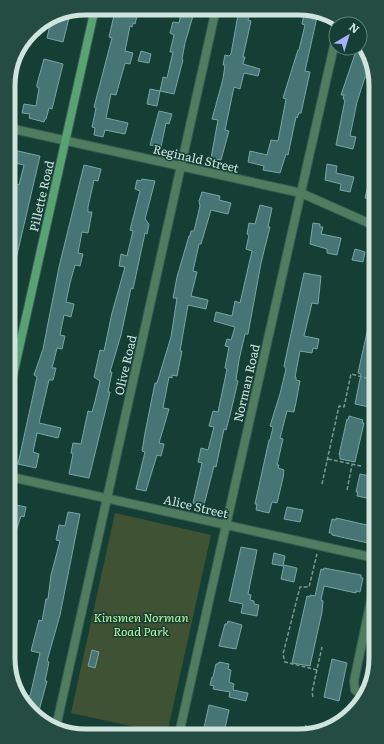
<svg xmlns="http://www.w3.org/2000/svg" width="384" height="744" viewBox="0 0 384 744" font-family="Literata,serif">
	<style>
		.green { fill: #3f5233 }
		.building { fill: #477474; stroke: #78a6a6 }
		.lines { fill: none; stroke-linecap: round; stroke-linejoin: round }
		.street-casing { stroke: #365d53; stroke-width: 10 }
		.secondary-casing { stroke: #365d53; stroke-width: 10 }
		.path { stroke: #799990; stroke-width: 1.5; stroke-dasharray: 4 2; stroke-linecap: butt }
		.street { stroke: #507c5f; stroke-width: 8 }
		.secondary { stroke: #59a274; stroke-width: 8 }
		.labels { text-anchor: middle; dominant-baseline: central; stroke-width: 3; stroke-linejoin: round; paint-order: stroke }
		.street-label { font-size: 12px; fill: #cee4dd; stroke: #153f35 }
		.park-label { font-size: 12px; font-style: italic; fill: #c1f4a2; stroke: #153f35 }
		.rim { fill: none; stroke: #cee4dd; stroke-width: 5 }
	</style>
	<rect width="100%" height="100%" fill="#153f35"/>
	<path class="green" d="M115 513 211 535 167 734 71 713Z"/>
	<path class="building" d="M118 8H139L135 24 133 23 132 27 130 26 125 51 133 53 130 64 125 63 116 95 111 94 106 118 128 123 125 134 105 130 103 137 94 135 95 128 92 127 96 108 94 107 112 38 109 37 115 11 117 12Z
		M182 9H195L185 43 182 59 183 60 174 94 160 91 163 77 167 78 173 52H170L174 35 170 33 173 22 179 23Z
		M239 9H251L248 20 251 21 243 57H245L243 64 260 69 258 76 244 73 240 89 234 87 225 130 229 131 221 160 211 158 218 120 212 119 223 79 225 65H223L225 55 229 56 231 54Z
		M70 14 63 42 47 38 51 21Z
		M304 14 317 17 305 71 310 72 301 113H299L297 118 296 117 288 155 286 154 280 173 263 170 264 166 248 162 250 151 267 155 271 140 278 141 286 99 283 98 298 50H299L305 25 302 24Z
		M357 48H363L372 61 368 78 365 77 357 102 350 136 356 137 353 149 336 145 345 100 343 99 344 95H341Z
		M141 51 151 54 149 63 138 61Z
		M44 59 63 64 52 109 49 108 46 119H45L44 122 29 118 30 114 22 113 24 104 36 106 39 88 37 87V84Z
		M150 89 160 91 157 106 147 104Z
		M159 111 172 114 169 124 166 123 161 147 150 145Z
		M9 149 40 156 13 272H10V194L13 183 19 185 24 165 15 163 16 159 9 157Z
		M327 164 337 166 336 173 354 177 350 192 340 190 341 184 325 180Z
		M84 165 101 169 98 181 94 180 88 207V212H92L88 233 82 232 78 253 83 254 80 266 75 265 70 283 66 302 74 304 71 317 64 315 60 335 65 336 62 349 57 348 52 368H56L53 380H49L39 423 61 428 58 438 37 433 33 452 39 454 36 468 18 464 37 377 34 375 43 349 59 267Z
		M370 177 373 178V200L365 198Z
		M142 179 155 181 145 219 149 224 147 234 145 233 133 289 131 288 121 335 110 372H112L108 392H110L89 478 69 474 73 454 71 453 73 443 81 444 88 411 92 412 94 405 100 381 94 377 100 350 104 351 112 313 125 267 119 266 121 254 127 256 133 231 130 230 140 191 135 189 137 180 141 181Z
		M202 192 220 196 219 200 231 203 228 214 211 210 201 244H199L193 271 197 272 191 296 208 300 206 309 188 305 180 351H182L177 376 172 375V378L169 377 163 408 169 409 159 443 164 444 161 456 157 455 146 491 136 489 145 452 142 451 145 433 155 383H157L171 337 177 298H173L177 277 189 236H190L191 231H194L200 206 199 201Z
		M260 205 272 208 268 227H270L261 263 248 334H245L239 360 236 380 238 381 231 411 226 430 224 429 216 467 214 466 204 505 193 503 202 463 198 462 201 448 208 450 214 427 209 426 213 411 218 412 227 369 225 368 229 347 225 346 227 339 231 340 235 327 214 321 216 312 232 316 235 301 240 303 252 251 246 249 249 235 247 234 249 223 255 224Z
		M313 223 320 224V227H323L321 234 341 238 337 255 327 253V249L310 244Z
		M355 249 365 252 363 262 352 260Z
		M304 273 321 276 318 304 312 303 304 336 319 339 317 349 313 348 312 353 300 351 295 377H296V380L300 381 296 402 294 412 287 411 280 438 283 439 277 465H279L278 468 284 470 283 478 277 503 272 502 269 513 256 510 257 504H255L269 440H270L273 427 270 426 280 394 286 369 284 366Z
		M371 314H374V366L368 388 374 390V408L355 404 361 374 358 373Z
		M349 416 363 420 362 423H364L355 462 340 459V455H339L347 419 348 420Z
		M360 474 375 477V488L371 499 357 496 358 492H356Z
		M11 504 26 507 24 517 21 516 17 528 14 541H11Z
		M287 507 303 510 300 522 284 519Z
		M68 512 80 514 60 615 47 661 49 662 45 681H47L37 718 35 717 19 694 30 696 40 653 31 651 39 620 42 621 46 599H48L51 575 60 541 56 540 59 525 65 526Z
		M336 518 371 526 374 528 371 542 368 541V543L332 535V533H329L332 519 336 520Z
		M241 547 257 550 248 594 251 595 250 600 254 601V604L259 605 257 616 241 613 243 604 229 601Z
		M274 553 285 556 283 566 272 564Z
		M284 565 297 568 294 582 281 579Z
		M324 568 361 575V578H363L360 592 356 591V593L324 586 321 600 323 601 322 612 310 666 292 663 307 596 310 597V595L315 596 321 569 323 570Z
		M228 621 242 625 236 649 219 646 225 624H227Z
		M92 650 99 652 95 668 88 666Z
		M332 659 347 663 339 701 324 697Z
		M219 662 229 664 228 669 231 670 229 682 234 684 233 690 248 693 246 701 229 697 230 692 213 689 214 686 210 685 212 677H213L216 664H218Z
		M209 705 229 710 224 733 203 732Z"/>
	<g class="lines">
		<g class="street-casing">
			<path id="street" d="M339 24V22
				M9 128 301 193 373 225
				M11 477 375 558
				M363 696 355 690 354 681 375 581
				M56 727 216 9
				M179 734 336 37"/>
		</g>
		<g class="secondary-casing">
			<path id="secondary" d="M10 389 95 8"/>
		</g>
		<path class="path" d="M368 292 373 274
			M328 459 361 466
			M322 484 339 406 344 407 351 374 374 380
			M347 490 352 465
			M317 670 285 662 283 654 300 587H309L317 554
			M313 697 312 692 322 647
			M304 732 306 725"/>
		<use href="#street" class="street"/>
		<use href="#secondary" class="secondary"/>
	</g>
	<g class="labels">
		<g class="street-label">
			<text transform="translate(196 158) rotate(13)">Reginald Street</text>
			<text transform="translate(41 196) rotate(-77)">Pillette Road</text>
			<text transform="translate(125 365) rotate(-77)">Olive Road</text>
			<text transform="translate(246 383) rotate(-77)">Norman Road</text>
			<text transform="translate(196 506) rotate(13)">Alice Street</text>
		</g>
		<g class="park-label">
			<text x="141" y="617">Kinsmen Norman<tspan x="141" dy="14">Road Park</tspan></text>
		</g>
	</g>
	<path d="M0 0H384V744H0ZM86 15H298A71 71 0 0 1 369 86V658A71 71 0 0 1 298 729H86A71 71 0 0 1 15 658V86A71 71 0 0 1 86 15Z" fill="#244c42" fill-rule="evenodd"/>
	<path class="rim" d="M86 15H298A71 71 0 0 1 369 86V658A71 71 0 0 1 298 729H86A71 71 0 0 1 15 658V86A71 71 0 0 1 86 15Z"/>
	<g transform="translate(348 36) rotate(38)"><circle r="19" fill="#153f35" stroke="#5f8178"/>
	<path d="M0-3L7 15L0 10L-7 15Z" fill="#a8b0fc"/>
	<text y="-6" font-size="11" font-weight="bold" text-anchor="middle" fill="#cee4dd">N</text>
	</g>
</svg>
